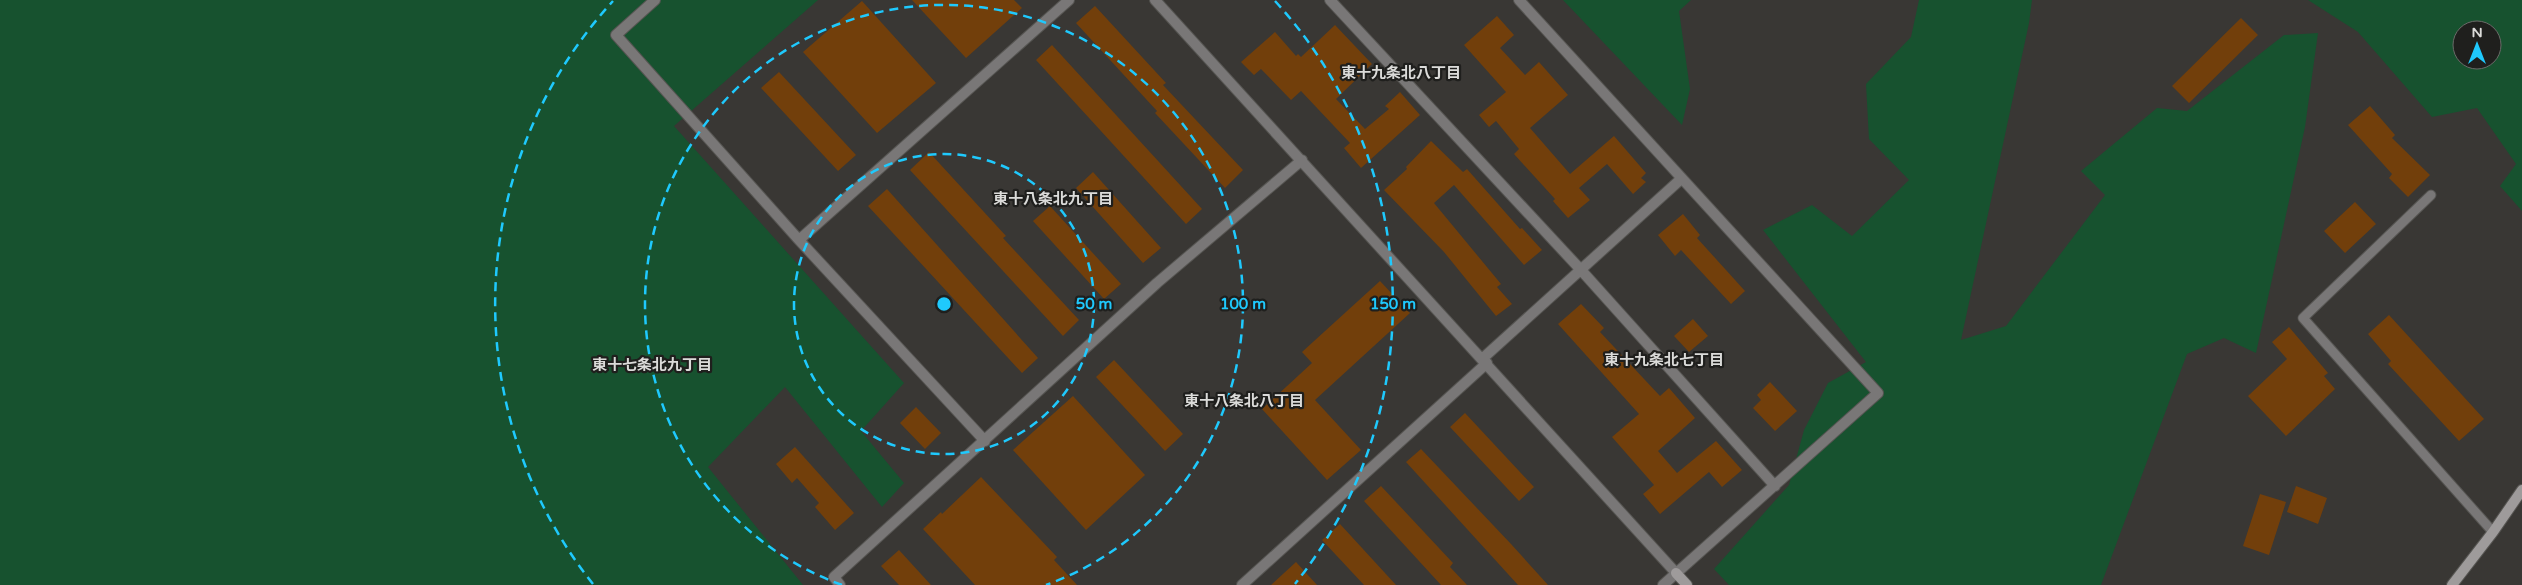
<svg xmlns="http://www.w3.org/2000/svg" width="2522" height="585" viewBox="0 0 2522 585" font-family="'Varela Round','Noto Sans JP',sans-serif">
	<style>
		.green { fill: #17522f; fill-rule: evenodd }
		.building { fill: #723f0b }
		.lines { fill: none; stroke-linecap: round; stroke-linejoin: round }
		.lane-casing { stroke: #565552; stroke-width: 11 }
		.street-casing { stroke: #565552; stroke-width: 12 }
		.secondary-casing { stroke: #565552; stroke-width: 12 }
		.lane { stroke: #797777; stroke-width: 9 }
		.street { stroke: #797777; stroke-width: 10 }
		.secondary { stroke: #9e9b9b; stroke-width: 10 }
		.ring { fill: none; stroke: #1fc9fd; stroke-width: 2.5; stroke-dasharray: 9 6 }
		.labels { text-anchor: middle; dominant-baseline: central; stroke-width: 4.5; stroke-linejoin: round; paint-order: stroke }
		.neighbourhood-label { font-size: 15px; font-weight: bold; fill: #dbdbd9; stroke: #1f1f1d }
		.centre { fill: #1fc9fd; stroke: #1f1f1d; stroke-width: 2.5 }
		.ring-label { font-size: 15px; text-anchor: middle; font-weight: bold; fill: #1fc9fd; stroke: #1f1f1d; stroke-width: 4.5; stroke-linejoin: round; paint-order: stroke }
	</style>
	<rect width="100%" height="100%" fill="#393734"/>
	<path class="green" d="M0 0H818L674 126 904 383 861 431 904 483 882 507 785 387 708 467 803 585H0Z
		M1563 0H1691L1679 11 1690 89 1682 125Z
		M1919 0H2032L2029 23 1961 340 2006 326 2105 195 2081 171 2157 108 2187 111 2284 35 2318 33 2305 127 2256 353 2224 338 2187 354 2101 585H1729L1714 569 1789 485 1804 430 1828 383 1866 362 1763 230 1812 205 1852 236 1909 180 1869 139 1866 84 1911 37Z
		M2308 0H2522V211L2500 186 2516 164 2477 108 2432 117 2358 32ZM2462 30H2492V60H2462Z"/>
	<path class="building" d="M912 0H1014L1022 8 966 58Z
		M862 1 936 83 877 133 803 52Z
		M1095 6 1166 83 1163 85 1243 170 1225 188 1155 113 1157 111 1076 23Z
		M1497 16 1514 35 1500 48 1525 75 1539 62 1568 95 1530 128 1570 174 1614 136 1646 173 1641 178 1646 182 1633 194 1607 164 1579 188 1590 200 1568 218 1553 201 1555 199 1514 154 1519 149 1496 121 1489 127 1479 115 1506 92 1464 45Z
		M2241 18 2258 35 2189 103 2172 86Z
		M1335 25 1372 64 1336 99 1365 129 1389 109 1385 106 1400 92 1420 115 1361 168 1344 148 1350 143 1301 91 1291 100 1261 69 1254 75 1241 62 1275 32 1296 56 1298 54 1301 57Z
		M1052 45 1202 209 1186 224 1036 60Z
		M779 72 856 155 838 171 761 88Z
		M2370 106 2395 135 2392 138 2430 175 2408 197 2389 178 2392 174 2348 125Z
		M1431 141 1463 172 1467 169 1520 229 1522 228 1542 250 1524 265 1454 185 1434 203 1501 284 1497 287 1512 304 1496 316 1444 252 1384 190 1407 169 1406 167Z
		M929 152 1006 236 1003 238 1079 320 1063 336 910 170Z
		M1093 172 1161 248 1143 263 1076 188Z
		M887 189 1038 358 1022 373 868 206Z
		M2355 202 2376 224 2345 253 2324 231Z
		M1050 206 1121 284 1104 299 1033 221Z
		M1683 214 1700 235 1697 238 1745 291 1731 304 1681 250 1675 256 1658 235Z
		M1380 281 1410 313 1315 400 1361 450 1327 480 1262 409 1312 363 1302 352Z
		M1581 304 1604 328 1600 332 1660 396 1669 388 1695 418 1658 451 1677 473 1716 441 1742 470 1722 487 1709 472 1660 514 1643 494 1654 485 1612 437 1639 414 1558 324Z
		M2389 315 2484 419 2459 441 2388 364 2391 361 2368 334Z
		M1693 319 1708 336 1689 352 1674 336Z
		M2289 327 2328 373 2324 376 2335 389 2286 436 2248 396 2287 359 2272 342Z
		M1114 360 1183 434 1165 451 1096 377Z
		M1770 382 1797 411 1775 431 1753 408 1761 400 1757 395Z
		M1073 396 1145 475 1086 530 1013 450Z
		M916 407 941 433 925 449 900 423Z
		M1465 413 1534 487 1519 501 1450 427Z
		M795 447 854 513 835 530 815 507 819 503 797 478 792 483 776 464Z
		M1421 449 1511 544 1548 585H1518L1406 462Z
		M981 477 1057 557 1054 560 1077 585H975L923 529 941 512 942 514Z
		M1381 486 1453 563 1450 567 1467 585H1441L1364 501Z
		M2296 486 2327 498 2318 524 2287 512Z
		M2260 494 2286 502 2269 555 2243 546Z
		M1340 524 1396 585H1364L1322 540Z
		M899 550 931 585H899L881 566Z
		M1296 562 1317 585H1271Z"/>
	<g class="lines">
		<g class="lane-casing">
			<path id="lane" d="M2431 195 2303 318 2493 532"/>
		</g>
		<g class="street-casing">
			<path id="street" d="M655 0 616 35 799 240 985 441
				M1155 0 1676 573
				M1330 0 1581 270 1775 486
				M1519 0 1878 393 1663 585
				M799 240 1069 0
				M1482 359 1681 179
				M840 585 834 577 1157 283 1302 160
				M1242 585 1487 363"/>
		</g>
		<g class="secondary-casing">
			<path id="secondary" d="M1676 573 1687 585
				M2452 585 2493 532 2522 490"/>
		</g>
		<use href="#lane" class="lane"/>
		<use href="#street" class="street"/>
		<use href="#secondary" class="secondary"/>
	</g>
	<g class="ring">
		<circle cx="944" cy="304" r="150"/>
		<path d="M842 585A299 299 0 1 1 1046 585"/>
		<path d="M593 584A449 449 0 0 1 613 1M1275 1A449 449 0 0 1 1295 584"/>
	</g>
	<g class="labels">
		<g class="neighbourhood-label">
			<text x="1401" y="73">東十九条北八丁目</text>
			<text x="1053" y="199">東十八条北九丁目</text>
			<text x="1664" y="360">東十九条北七丁目</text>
			<text x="652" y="365">東十七条北九丁目</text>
			<text x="1244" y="401">東十八条北八丁目</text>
		</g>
	</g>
	<circle cx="944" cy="304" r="8" class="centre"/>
	<g class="ring-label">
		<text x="1094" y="309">50 m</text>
		<text x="1243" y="309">100 m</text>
		<text x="1393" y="309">150 m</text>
	</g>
	<g transform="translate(2477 45)"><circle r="24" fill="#1f1f1d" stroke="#6a6a68"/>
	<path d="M0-4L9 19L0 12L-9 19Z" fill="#1fc9fd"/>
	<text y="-8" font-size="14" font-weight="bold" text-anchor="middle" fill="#dbdbd9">N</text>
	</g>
</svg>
